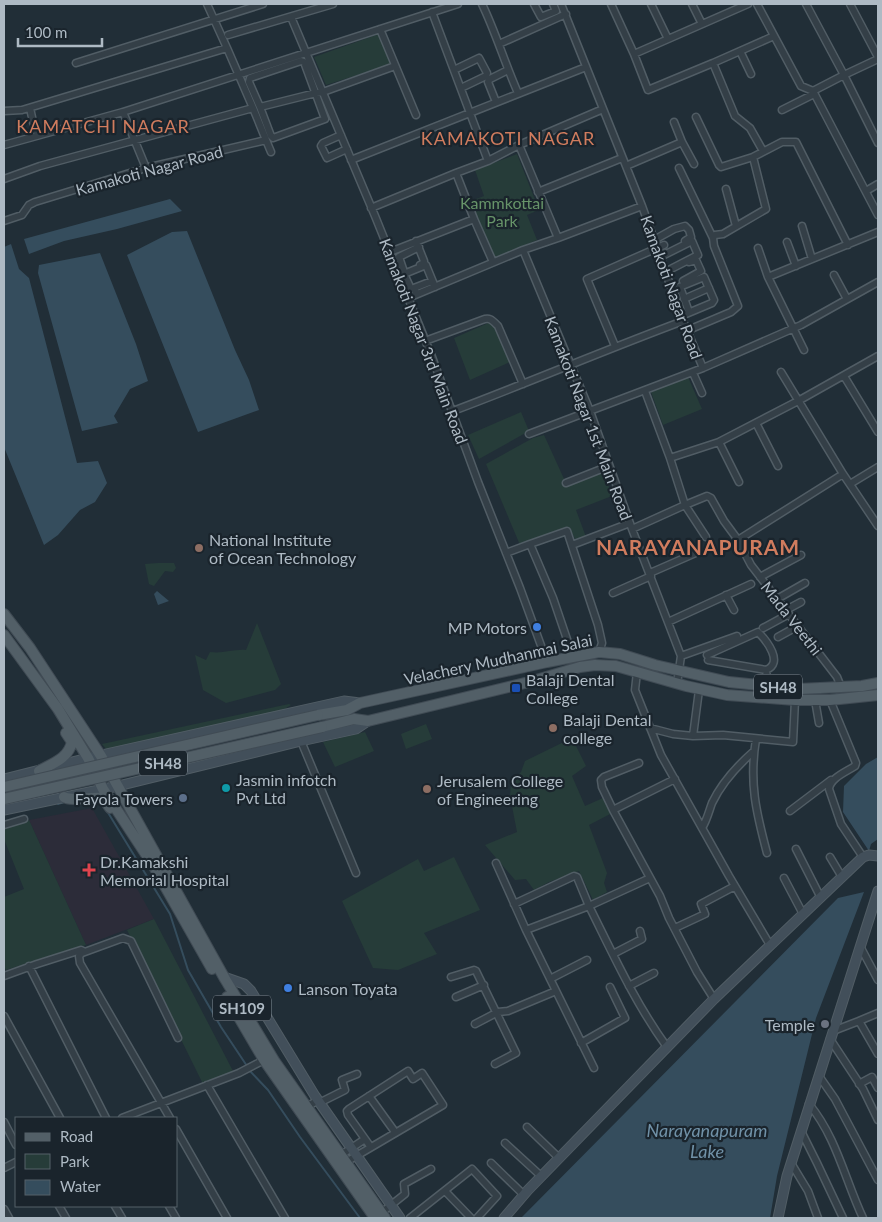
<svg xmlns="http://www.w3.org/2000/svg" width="882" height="1222" viewBox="0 0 882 1222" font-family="Lato,sans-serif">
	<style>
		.medical { fill: #2c2c39 }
		.green { fill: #263c39 }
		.water { fill: #354d5d }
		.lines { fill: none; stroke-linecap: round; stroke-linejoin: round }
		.stream { stroke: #354d5d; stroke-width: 2 }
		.street-casing { stroke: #515d65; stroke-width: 9 }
		.secondary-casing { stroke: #515d65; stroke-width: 11 }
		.primary-casing { stroke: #404b54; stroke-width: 12 }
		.street { stroke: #343f47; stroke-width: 6 }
		.secondary { stroke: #424f5a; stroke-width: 9 }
		.primary { stroke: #525f67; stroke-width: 10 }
		.primary-bridge-casing { stroke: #404b54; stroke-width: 12; stroke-linecap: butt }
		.primary-bridge { stroke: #525f67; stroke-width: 10 }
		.education-dot { fill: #8d6e63; stroke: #1a242c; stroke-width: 2 }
		.shop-dot { fill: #3f7fe0; stroke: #1a242c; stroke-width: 2 }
		.transit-dot { fill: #1a4fb4; stroke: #1a242c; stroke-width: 2 }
		.culture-dot { fill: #0f9aa8; stroke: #1a242c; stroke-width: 2 }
		.service-dot { fill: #5c6f8a; stroke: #1a242c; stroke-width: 2 }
		.health-dot { fill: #e0444e; stroke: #1a242c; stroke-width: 2 }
		.worship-dot { fill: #6b7280; stroke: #1a242c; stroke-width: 2 }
		.labels { text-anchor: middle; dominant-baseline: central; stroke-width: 4.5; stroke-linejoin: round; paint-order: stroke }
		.shield { fill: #1a242c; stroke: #828d96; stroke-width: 1 }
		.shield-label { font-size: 15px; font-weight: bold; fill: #aebac4 }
		.street-label { font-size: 16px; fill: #aebac4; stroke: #1a242c }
		.park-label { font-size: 16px; fill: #679469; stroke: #1a242c }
		.poi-label { font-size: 16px; fill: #aebac4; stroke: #1a242c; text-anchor: start }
		.neighbourhood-label { font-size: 18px; letter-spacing: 1px; fill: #d07c5e; stroke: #1a242c }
		.water-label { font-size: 18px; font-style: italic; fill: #7091a7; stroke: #1a242c }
		.district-label { font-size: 21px; font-weight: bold; letter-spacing: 1px; fill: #d07c5e; stroke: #1a242c }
	</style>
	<rect width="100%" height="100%" fill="#212e37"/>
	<path class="medical" d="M92 808 154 919 86 945 29 820Z"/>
	<path class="green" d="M379 34 392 64 326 85 314 57Z
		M517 154 539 210 527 215 537 240 494 258 471 201 484 196 475 170Z
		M493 321 510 362 470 380 454 338Z
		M688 377 702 409 663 425 651 392Z
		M521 412 529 431 479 459 468 435Z
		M544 435 565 481 602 467 612 496 576 510 586 537 575 539 570 529 520 545 486 464 533 438Z
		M158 563H174L176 568 173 572 165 571 154 586 149 584 145 564Z
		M257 623 281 684 275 690 226 703 203 690 195 655 206 660 210 652C222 654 234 649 246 650Z
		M289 704 291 705 280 712 106 749 102 744Z
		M426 724 432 739 406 749 401 734Z
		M365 732 374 751 335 767 323 742Z
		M572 738 586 766 572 776 585 806 603 798 612 813 589 825 607 873 604 883 607 892 593 900 579 871 549 882 534 890 526 879 515 880 485 845 517 832 510 796 511 783 521 772 525 761Z
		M29 820 86 945 6 970 4 966V897L24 889 4 839V828Z
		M454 857 480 910 424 933 437 954 398 970 373 968 342 901 418 859 424 871Z
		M154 919 233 1071 203 1084 127 930Z"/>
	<path class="water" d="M170 199 182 211 117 229 64 241 29 254 24 239Z
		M187 231 235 350 249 380 259 410 198 432 127 255 172 232Z
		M11 244 19 269 29 278 77 463 98 461 107 483 95 502 80 510 58 535 44 545 4 447V247Z
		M100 253 136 344 148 381 130 389 114 416 118 423 82 431 38 273 39 265Z
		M157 591 169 601 158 605 154 594Z
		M878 757V839L871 844 869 851 843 812 844 786 866 764Z
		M864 892 816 1018 777 1176 770 1218H521L838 898Z"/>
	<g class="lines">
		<path class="stream" d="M58 804 64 802
			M107 811 170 914 188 970 221 1027 247 1066
			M249 1070 268 1090 300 1137 360 1218"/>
		<g class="street-casing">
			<path id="street" d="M207 4 227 48
				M482 4C496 33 505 64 518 93
				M534 4 541 17 556 11 553 4
				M561 4 642 206 683 321 703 368
				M611 4 634 54 748 4
				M651 4 668 39
				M692 4 702 24
				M757 4 801 86 813 91
				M806 4 844 75 813 91 878 215
				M850 4 878 57
				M432 12 488 161
				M291 17 375 216 432 357 478 482 520 588 547 662
				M380 29 416 115
				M228 35 333 4
				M499 44 566 14
				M740 51 751 74
				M634 54 648 90 713 63 774 36
				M878 59 844 75 878 143
				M76 63 263 4
				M713 63 735 116 750 128 763 151
				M454 70 479 58 487 73 486 76 461 88
				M496 102 488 82 490 79 508 70
				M260 107 249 82 250 78 301 61 304 62 325 119 273 138 271 136 260 107 316 93 323 92 395 66
				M30 108 33 122 38 135
				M603 109 519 145 558 238 642 206
				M782 110 814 94
				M4 111 22 110 227 48 253 108
				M123 112 146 168
				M696 117 719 165 721 167 753 157 782 142H796L848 245
				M674 122 682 142 694 164
				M341 135 323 143 321 146 327 158 347 149
				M266 140 271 152
				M4 145 123 112 458 4
				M351 160 586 67
				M626 166 682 142
				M679 168 713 238
				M4 179 40 166 253 108 266 140 146 168 35 202 29 205 22 215 4 221
				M726 189 736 226
				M866 191 878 184
				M538 192 622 158
				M371 208 456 173
				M474 219 456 173 488 161 519 145
				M802 226 812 259
				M654 240 674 229 685 226 689 230 691 237 685 241
				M416 241 424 261V263L420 265
				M787 242 796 266
				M758 248 768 277 804 350
				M523 250 590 411 632 529 681 656 677 684
				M390 252 474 219 493 262
				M660 257 692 241 698 255 665 272
				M404 272 399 257 419 247
				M404 274 411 289 414 288 417 294
				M834 275 847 299
				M399 276 426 265 435 287
				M768 277 878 232
				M683 281 701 271 696 260 689 262
				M680 287 689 312
				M414 288 432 281
				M672 290 704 277 714 300 712 303 681 316
				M408 298 523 250 558 238
				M684 299 709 288
				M686 331 731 312 738 306 714 246 713 238 715 235 723 234 766 209 753 157
				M425 341 482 320C490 317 492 320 498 326L523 384
				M615 346 587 279 664 245
				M781 372 843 474 878 526
				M693 373 702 393
				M844 376 878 432
				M645 391 670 458
				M453 411C530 382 605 350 683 321
				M756 423 778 466
				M529 434 703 368 801 325 878 282
				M719 442 739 482
				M566 483 609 466
				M850 484 878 467
				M632 529 685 505 670 458 719 442 798 401 878 356
				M706 537 685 505 707 496 711 498 724 521 738 540 751 565 837 677 841 687
				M738 540 843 474
				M572 545 630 523
				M506 553 530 544
				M650 573 698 552
				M760 577 801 555
				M613 593 651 576
				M726 595 734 610
				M777 599 805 583
				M786 610 801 602
				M668 622 751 584
				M763 628 789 614
				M778 637 798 626
				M707 655 758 632C767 641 784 663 766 670
				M681 656 737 636
				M573 657 553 598 530 544 567 531 598 625 602 643 599 652
				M708 660 766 670 768 686
				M637 672 635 690 661 755 729 876 770 945
				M815 700 819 723
				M830 700 856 763 855 766C846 772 830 778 829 789L841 824 863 857
				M650 728 673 734 693 736 699 690
				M693 736 723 735 793 742 795 700
				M756 739C749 782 756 812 767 853
				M301 741 356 873
				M675 779 613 810 660 896 669 918 697 972 714 999
				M613 810 602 787 601 780 604 777 639 763
				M790 811 831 780
				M4 825 24 819
				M702 828C707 820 709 811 712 803 722 782 737 766 754 751
				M796 849 821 898
				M830 857 842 877
				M496 863 526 930
				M784 878 803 914
				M514 904 574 876 577 877 589 906 650 878
				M675 928 705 914 701 904 735 886
				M861 948 878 980
				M613 954 642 939 640 931
				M29 966 106 1118
				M4 976 37 964 81 950 83 951
				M451 977 474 970 476 971 516 1053 495 1064
				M550 979 587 960
				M629 986 654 973
				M456 997 484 985
				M4 1016 60 1118
				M859 1021 878 1013
				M475 1024 498 1012 508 1011 556 991
				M833 1031 859 1021 878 1054
				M830 1039 863 1089 878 1120
				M581 1043 625 1018 610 987
				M594 1068 526 930 589 906C613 954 635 1003 667 1047
				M819 1076 835 1099 878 1180
				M859 1084 872 1077 878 1088
				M207 1085 285 1218
				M369 1096 395 1132
				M809 1104C837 1138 845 1180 863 1218
				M306 1107 317 1101H323L345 1090 342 1080 357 1074
				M122 1118 239 1073 266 1059
				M170 1118 80 963 79 956 82 953 123 938 131 941 178 1038
				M4 1122 16 1145
				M527 1127 559 1158
				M176 1129 227 1218
				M801 1131 817 1163 843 1218
				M505 1143 541 1176
				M341 1155 365 1139
				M346 1162 443 1105 422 1073 413 1079 408 1071 349 1109 347 1111 348 1115 370 1146
				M491 1163 524 1195
				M791 1163 808 1191 818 1218
				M4 1168 16 1162
				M445 1191 471 1218
				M59 1206 66 1218
				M115 1206 122 1218
				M169 1206 176 1218
				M4 1209 9 1218
				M381 1213 405 1194 404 1184 431 1169
				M410 1218 472 1169 497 1196 477 1218"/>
		</g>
		<g class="secondary-casing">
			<path id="secondary" d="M4 779 88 758 344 701 360 703
				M4 810 118 786 301 741 356 729 368 721
				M224 977 244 984 251 991 315 1096 400 1218
				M504 1218 528 1190 714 999 863 857 869 855 878 856
				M778 1218 787 1176 878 891"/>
		</g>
		<g class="primary-casing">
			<path id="primary" d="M4 614 30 648 101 756 225 979 275 1062 385 1218
				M4 635 58 709 88 758 103 789 153 865 212 969
				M318 715 347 710 360 703 547 662 599 652 620 654 655 665 729 682 799 689 862 686 878 683
				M322 727 354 719 368 721 533 681 580 667 595 665 616 666 686 686 727 695 795 700H830L878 695
				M39 771C53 763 68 759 72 742L66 733
				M64 797C72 802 91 796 103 798L110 808
				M227 997 264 1060 375 1218"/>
		</g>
		<use href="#street" class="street"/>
		<use href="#secondary" class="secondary"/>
		<use href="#primary" class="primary"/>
		<g class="primary-bridge-casing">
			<path id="primary-bridge" d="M4 787 318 715
				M4 799 322 727"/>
		</g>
		<use href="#primary-bridge" class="primary-bridge"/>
	</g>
	<g class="education-dot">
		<circle cx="199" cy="548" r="5"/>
		<circle cx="553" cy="728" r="5"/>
		<circle cx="427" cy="789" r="5"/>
	</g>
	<g class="shop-dot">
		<circle cx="537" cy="627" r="5"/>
		<circle cx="288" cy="988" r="5"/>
	</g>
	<rect class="transit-dot" x="511" y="683" width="10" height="10" rx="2.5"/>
	<circle class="culture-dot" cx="226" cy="788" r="5"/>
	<circle class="service-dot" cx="183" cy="798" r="5"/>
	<path class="health-dot" d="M86.5 862.5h5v5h5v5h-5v5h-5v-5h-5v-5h5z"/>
	<circle class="worship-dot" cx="825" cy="1024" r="5"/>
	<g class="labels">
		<g class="shield">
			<rect x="754" y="674.5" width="48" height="25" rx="4"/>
			<rect x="139" y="750.5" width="48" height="25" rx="4"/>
			<rect x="213" y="995.5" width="58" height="25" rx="4"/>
		</g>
		<g class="shield-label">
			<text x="778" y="687">SH48</text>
			<text x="163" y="763">SH48</text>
			<text x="242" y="1008">SH109</text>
		</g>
		<g class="street-label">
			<text transform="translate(149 170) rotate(-15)">Kamakoti Nagar Road</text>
			<text transform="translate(672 287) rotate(70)">Kamakoti Nagar Road</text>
			<text transform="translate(424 341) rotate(69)">Kamakoti Nagar 3rd Main Road</text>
			<text transform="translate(589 418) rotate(69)">Kamakoti Nagar 1st Main Road</text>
			<text transform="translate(792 618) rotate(52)">Mada Veethi</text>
			<text transform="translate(498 659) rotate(-12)">Velachery Mudhanmai Salai</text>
		</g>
		<g class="park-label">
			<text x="502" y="202">Kammkottai<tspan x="502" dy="18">Park</tspan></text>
		</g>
		<g class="poi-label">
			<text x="209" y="539">National Institute<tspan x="209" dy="18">of Ocean Technology</tspan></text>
			<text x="527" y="627" text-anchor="end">MP Motors</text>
			<text x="526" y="679">Balaji Dental<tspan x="526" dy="18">College</tspan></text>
			<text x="563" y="719">Balaji Dental<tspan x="563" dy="18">college</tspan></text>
			<text x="236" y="779">Jasmin infotch<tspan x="236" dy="18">Pvt Ltd</tspan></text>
			<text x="437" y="780">Jerusalem College<tspan x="437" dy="18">of Engineering</tspan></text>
			<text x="173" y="798" text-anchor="end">Fayola Towers</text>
			<text x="100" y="861">Dr.Kamakshi<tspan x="100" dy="18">Memorial Hospital</tspan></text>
			<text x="298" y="988">Lanson Toyata</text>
			<text x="815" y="1024" text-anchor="end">Temple</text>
		</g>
		<g class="neighbourhood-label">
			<text x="103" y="126">KAMATCHI NAGAR</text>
			<text x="508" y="138">KAMAKOTI NAGAR</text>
		</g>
		<g class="water-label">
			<text x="707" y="1130">Narayanapuram<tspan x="707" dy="21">Lake</tspan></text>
		</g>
		<g class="district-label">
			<text x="698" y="546">NARAYANAPURAM</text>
		</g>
	</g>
	<rect width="882" height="1222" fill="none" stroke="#aebac4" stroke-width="10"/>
	<rect x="15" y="1117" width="162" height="90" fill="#1a242c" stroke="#556069"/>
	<rect x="25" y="1133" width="25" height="8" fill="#525f67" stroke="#556069"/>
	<text x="60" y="1142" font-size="15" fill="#aebac4">Road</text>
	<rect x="25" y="1154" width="25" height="15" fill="#263c39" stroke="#556069"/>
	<text x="60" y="1167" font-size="15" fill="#aebac4">Park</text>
	<rect x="25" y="1180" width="25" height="15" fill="#354d5d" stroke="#556069"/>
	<text x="60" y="1192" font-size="15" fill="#aebac4">Water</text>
	<path d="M18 38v8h84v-8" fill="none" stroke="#aebac4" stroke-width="2.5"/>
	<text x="25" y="38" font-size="15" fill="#aebac4" stroke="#1a242c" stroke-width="4" paint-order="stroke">100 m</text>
</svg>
